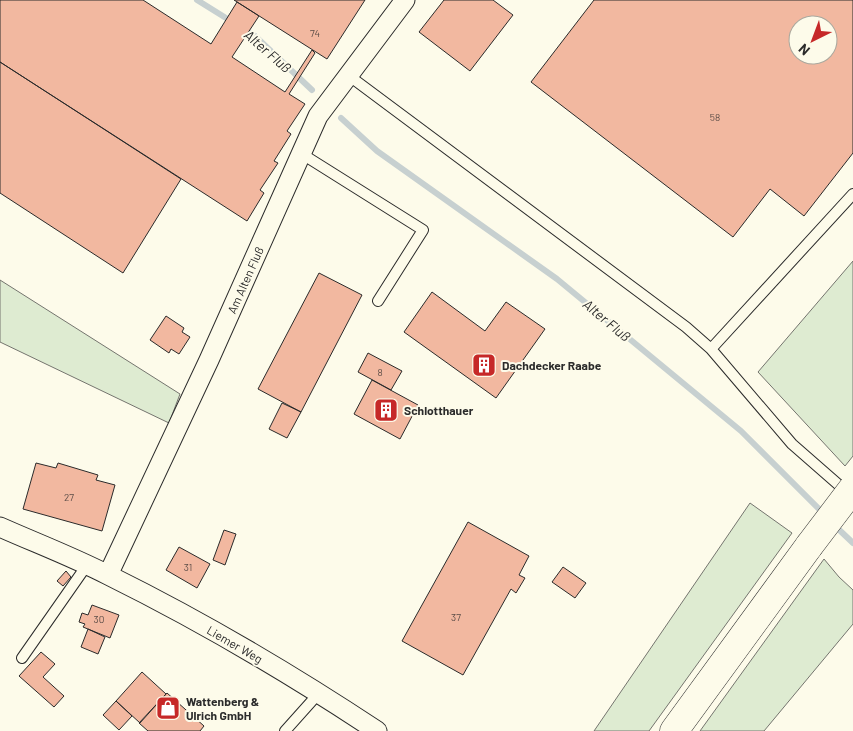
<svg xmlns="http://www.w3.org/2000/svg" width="853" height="731" viewBox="0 0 853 731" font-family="Barlow,sans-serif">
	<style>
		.green { fill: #deebd1; stroke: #74746e }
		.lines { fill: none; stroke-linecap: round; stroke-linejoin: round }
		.stream { stroke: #c7d0d0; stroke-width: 6 }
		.building { fill: #f2b8a0; stroke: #2b2b2b; fill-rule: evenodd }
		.service-casing { stroke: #2b2b2b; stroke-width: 12 }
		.minor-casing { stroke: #2b2b2b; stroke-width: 21 }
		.primary-casing { stroke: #2b2b2b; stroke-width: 29 }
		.service { stroke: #fdfbea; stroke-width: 10 }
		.minor { stroke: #fdfbea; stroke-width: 19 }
		.primary { stroke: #fdfbea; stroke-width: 28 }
		.primary-bridge-casing { stroke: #2b2b2b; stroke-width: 29; stroke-linecap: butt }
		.primary-bridge { stroke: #fdfbea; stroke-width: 28 }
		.labels { text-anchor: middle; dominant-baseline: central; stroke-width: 4; stroke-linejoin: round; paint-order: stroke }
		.number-label { font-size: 10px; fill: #5d4e48 }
		.street-label { font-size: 12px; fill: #2b2b2b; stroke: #fdfbea }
		.poi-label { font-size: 12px; font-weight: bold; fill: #2b2b2b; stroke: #fdfbea; text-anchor: start }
		.water-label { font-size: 14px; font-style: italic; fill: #2b2b2b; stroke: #fdfbea }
	</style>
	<rect width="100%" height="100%" fill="#fdfbea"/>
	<path class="green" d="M853 261V456L845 466 758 372Z
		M0 280 180 394 169 423 0 342Z
		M750 503 792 533 649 731H594Z
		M824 559 839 577 853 590V624L764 731H700Z"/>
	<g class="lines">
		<path class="stream" d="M197 0 234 23
			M242 29 255 36 312 90
			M341 118 377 151 557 279 741 431 825 515
			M833 524 853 543"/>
	</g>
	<path class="building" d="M0 0H143L211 44 237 2 259 16 232 57 285 92 312 50 315 53 289 94 305 104 287 131 291 134 274 161 278 163 260 190 264 193 247 221 0 62Z
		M234 0H365L327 59Z
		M444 0H493L513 15 470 71 419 32Z
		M594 0H853V153L804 216 770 189 733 237 531 82ZM798 25H828V55H798Z
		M0 62 181 179 123 273 0 193Z
		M319 273 362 295 301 412 258 389Z
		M432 292 485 331 506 302 545 329 496 398 404 332Z
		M166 316 184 328 182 332 190 337 179 354 171 349 169 353 150 340Z
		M368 353 402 371 391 390 358 372Z
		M372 380 418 405 400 439 354 414Z
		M282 403 301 412 287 438 269 429Z
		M36 463 56 468 58 463 98 475 96 480 115 485 102 531 23 509Z
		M468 522 529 556 519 575 525 578 516 593 511 589 463 675 402 641Z
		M224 530 236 534 225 565 213 560Z
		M179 547 210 564 197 588 166 570Z
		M563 567 586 583 575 598 552 582Z
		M66 571 71 577 63 586 57 581Z
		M92 605 119 615 110 638 83 627 85 624 79 622 82 613 88 615Z
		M88 629 105 637 98 654 81 647Z
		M41 652 55 664 43 677 64 696 54 707 19 676Z
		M142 672 166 694 140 723 116 701Z
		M167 693 204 726 200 731H148L139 723Z
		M116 701 132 716 119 730 103 715Z"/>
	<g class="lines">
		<g class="service-casing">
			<path id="service" d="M348 75 686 327 711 349 792 444 848 493
				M302 154 423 230 378 301
				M711 349 853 194
				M22 658 87 565
				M285 731 319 693"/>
		</g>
		<g class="minor-casing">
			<path id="minor" d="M0 527C36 543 73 557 108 575 201 621 291 674 377 731
				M108 575 209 360 318 116 405 0"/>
		</g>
		<g class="primary-casing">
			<path id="primary" d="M674 731 809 546"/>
		</g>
		<use href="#service" class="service"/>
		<use href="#minor" class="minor"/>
		<use href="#primary" class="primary"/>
		<g class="primary-bridge-casing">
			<path id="primary-bridge" d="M809 546 853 488"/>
		</g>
		<use href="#primary-bridge" class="primary-bridge"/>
	</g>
	<defs>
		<g id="building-square" transform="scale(1.25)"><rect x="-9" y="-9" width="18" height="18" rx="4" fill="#c62828" stroke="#fdfbea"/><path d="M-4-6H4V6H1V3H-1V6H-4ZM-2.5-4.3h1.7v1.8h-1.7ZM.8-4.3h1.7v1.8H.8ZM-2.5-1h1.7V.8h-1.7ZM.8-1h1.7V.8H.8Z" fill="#fff"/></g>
		<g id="shop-square" transform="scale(1.25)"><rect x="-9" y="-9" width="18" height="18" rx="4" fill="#c62828" stroke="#fdfbea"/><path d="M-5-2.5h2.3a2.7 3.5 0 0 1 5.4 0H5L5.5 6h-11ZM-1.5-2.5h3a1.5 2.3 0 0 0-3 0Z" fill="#fff"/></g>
	</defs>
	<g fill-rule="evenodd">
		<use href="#building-square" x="484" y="365"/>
		<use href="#building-square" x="386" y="410"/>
		<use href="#shop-square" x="168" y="708"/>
	</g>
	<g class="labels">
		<g class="number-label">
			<text x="315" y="33">74</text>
			<text x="715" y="117">58</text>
			<text x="380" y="372">8</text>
			<text x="69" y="497">27</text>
			<text x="188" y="567">31</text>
			<text x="456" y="617">37</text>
			<text x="99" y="619">30</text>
		</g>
		<g class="street-label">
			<text transform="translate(245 280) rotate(-66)">Am Alten Fluß</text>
			<text transform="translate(235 644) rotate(30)">Liemer Weg</text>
		</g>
		<g class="poi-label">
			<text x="502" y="365">Dachdecker Raabe</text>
			<text x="404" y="410">Schlotthauer</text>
			<text x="186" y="701">Wattenberg &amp;<tspan x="186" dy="14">Ulrich GmbH</tspan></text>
		</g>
		<g class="water-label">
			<text transform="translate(268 51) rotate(41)">Alter Fluß</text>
			<text transform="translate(607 320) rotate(40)">Alter Fluß</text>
		</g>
	</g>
	<g transform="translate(813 40) rotate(222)"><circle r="24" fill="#fdfbea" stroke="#a9a89e"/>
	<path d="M0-4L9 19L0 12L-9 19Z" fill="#c62828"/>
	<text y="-8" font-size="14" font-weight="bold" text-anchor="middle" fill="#2b2b2b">N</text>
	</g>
</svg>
